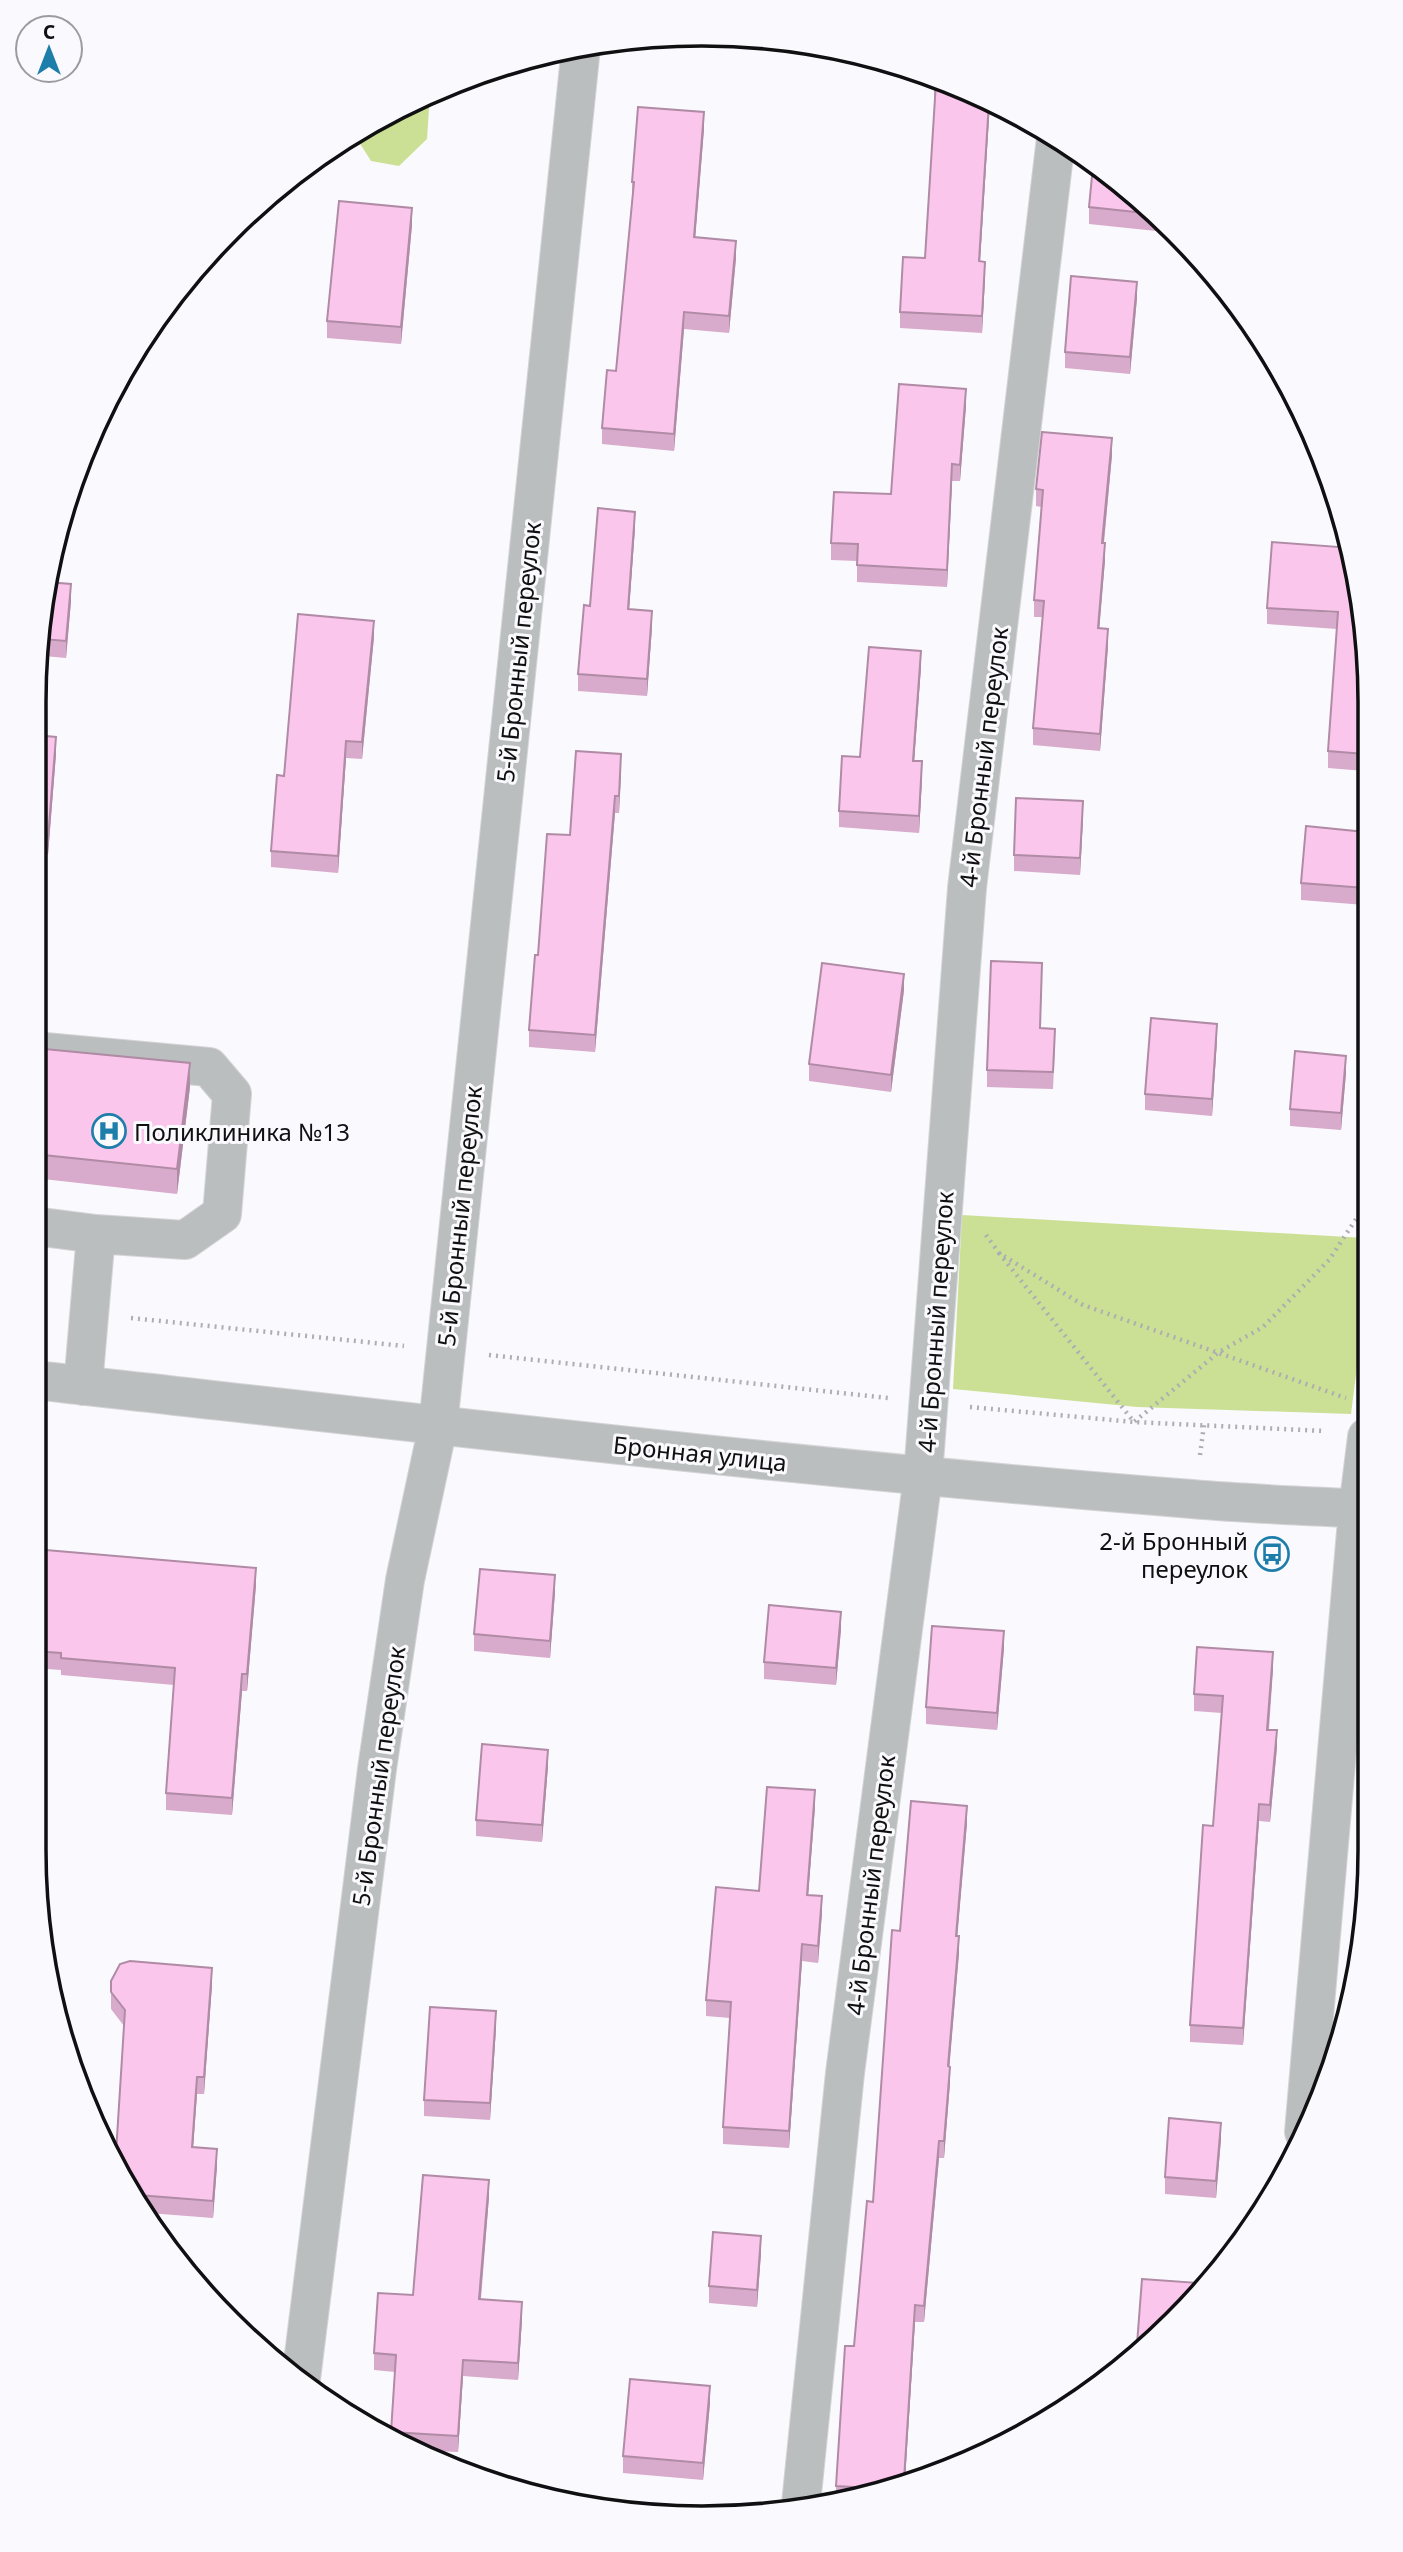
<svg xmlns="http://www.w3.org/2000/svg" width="1403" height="2552" viewBox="0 0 1403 2552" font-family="'Noto Sans',sans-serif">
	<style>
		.green { fill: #cbe095 }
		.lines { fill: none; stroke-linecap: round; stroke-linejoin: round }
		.minor-casing { stroke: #d5d5d8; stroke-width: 40 }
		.path { stroke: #aeaeb1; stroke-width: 4.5; stroke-dasharray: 2 5; stroke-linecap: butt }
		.minor { stroke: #bbbebe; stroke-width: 38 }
		.wall { fill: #d8aacb }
		.shaded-wall { fill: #b08ba5 }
		.building { fill: #fbc6ec; stroke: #b08ba5; stroke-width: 2 }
		.labels { text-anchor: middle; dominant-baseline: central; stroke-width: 6; stroke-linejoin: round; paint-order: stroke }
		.street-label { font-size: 24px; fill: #101012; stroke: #fafafe }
		.poi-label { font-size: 24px; fill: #101012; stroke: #fafafe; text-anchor: start }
		.rim { fill: none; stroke: #101012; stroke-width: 3.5 }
	</style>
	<rect width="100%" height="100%" fill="#fafafe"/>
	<path class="green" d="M430 93 427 139 399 166 371 161 354 134 406 102Z
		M962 1215 1366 1238V1295L1351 1414 1137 1407 953 1389Z"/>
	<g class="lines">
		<g class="minor-casing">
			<path id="minor" d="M34 1226 96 1234 185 1240 222 1214 232 1094 209 1067 34 1051
				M34 1380C420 1423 805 1469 1192 1499 1250 1504 1309 1506 1367 1509
				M83 1386 96 1234
				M1304 2132 1358 1509 1367 1437
				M301 2379 377 1769 405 1580 438 1426 581 47
				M801 2504 845 2073 923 1476 967 888 1056 138"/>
		</g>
		<path class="path" d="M986 1235 999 1253 1083 1305 1346 1398
			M999 1253 1134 1422 1219 1352 1263 1327 1329 1260 1366 1204
			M34 1309 45 1310
			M131 1318 404 1346
			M489 1355 888 1398
			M970 1407 1134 1422 1324 1431
			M1200 1455 1204 1425"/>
		<use href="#minor" class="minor"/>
	</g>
	<path class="wall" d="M934 77 990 102 980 261 985 278 982 333 900 328V312L925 258 935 98H934Z
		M704 129 695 237 736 258 729 333 684 329 674 451 602 444V428L616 371 632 198V182Z
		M1093 166 1158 216 1156 231 1089 224V207Z
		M412 225 401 344 327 338V321Z
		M1137 298 1130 374 1065 368V352Z
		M966 406 960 481H952L947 587 857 582V561L831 560V543L891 494Z
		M1112 455 1104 543 1105 560 1099 628 1108 646 1100 751 1033 745V728L1042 617H1034V600L1041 507 1036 506V489Z
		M635 528 629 609 652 627 647 696 578 691V674L590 606Z
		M47 582 71 601 66 658 44 656 37 735 56 754 48 855H40L35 658Z
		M1267 608 1364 615 1365 771 1328 768V751L1337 629 1267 624Z
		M374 637 362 759 346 758 338 873 271 867V851L284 776Z
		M921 667 914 761 922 778 919 833 839 827V811L860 757Z
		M621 771 619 813H615L595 1052 529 1047V1030L538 955 570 835Z
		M1083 817 1080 875 1014 871V855Z
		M1365 832V905L1301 900V883Z
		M1042 980 1040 1028 1055 1046 1053 1089 987 1087V1070Z
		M904 990 891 1092 809 1081V1064Z
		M1217 1040 1212 1116 1145 1110V1094Z
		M34 1048 190 1087 177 1194 34 1178Z
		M1346 1073 1341 1130 1290 1126V1109Z
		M34 1549 256 1585 247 1691H242L232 1815 166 1810V1793L174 1685 61 1675V1670L33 1668Z
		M555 1592 550 1658 474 1651V1634Z
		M841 1629 836 1685 764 1679V1662Z
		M1004 1648 997 1730 926 1724V1707Z
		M1273 1669 1269 1730 1277 1747 1270 1822 1259 1821 1243 2045 1190 2042V2025L1213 1826 1222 1713 1194 1711V1694Z
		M548 1766 542 1842 476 1836V1820Z
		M815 1807 808 1895 822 1913 818 1963 802 1961 789 2148 723 2144V2127L730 2018 706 2016V2000Z
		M967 1823 957 1936 959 1953 949 2067 950 2083 944 2158H939L924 2322H915L905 2480 836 2496V2486L873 2202 900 1931Z
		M111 1981 212 1985 204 2094H197L193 2147 217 2166 213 2218 148 2213 116 2153 124 2026 111 2009Z
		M496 2028 490 2120 424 2116V2100Z
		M1221 2139 1216 2198 1165 2194V2177Z
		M489 2197 481 2299 522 2319 518 2380 463 2376 458 2452 429 2451 391 2434 395 2372 374 2370V2353L413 2295Z
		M761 2253 757 2307 709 2303V2286Z
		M710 2403 703 2480 623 2473V2456Z"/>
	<path class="shaded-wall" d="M989 102H990L979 278V261Z
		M704 112V129L694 254V237Z
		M412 208V225L401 344V327Z
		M736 241V258L729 333V316Z
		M985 262V278L982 333V316Z
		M1137 282V298L1130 374V357Z
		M684 312V329L674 451V434Z
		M966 389V406L960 481V465Z
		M1112 438V455L1102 560V543Z
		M952 464V481L947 587V570Z
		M635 512V528L628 626V609Z
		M1105 543V560L1098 645V628Z
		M71 584V601L66 658V641Z
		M652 611V627L647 696V679Z
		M374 621V637L362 759V742Z
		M1108 629V646L1100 751V734Z
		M44 639V656L35 752V735Z
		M921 651V667L913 778V761Z
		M56 737V754L48 855V838Z
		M346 741V758L338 873V856Z
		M621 754V771L619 813V796Z
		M922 761V778L919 833V816Z
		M615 796V813L595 1052V1035Z
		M1083 801V817L1080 875V858Z
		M40 838V855L34 917V900Z
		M904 974V990L891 1092V1075Z
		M1217 1024V1040L1212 1116V1099Z
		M1346 1056V1073L1341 1130V1113Z
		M190 1063V1087L177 1194V1169Z
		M256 1568V1585L247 1691V1674Z
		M555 1575V1592L550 1658V1641Z
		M841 1612V1629L836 1685V1668Z
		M1004 1631V1648L997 1730V1713Z
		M1273 1652V1669L1267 1746V1730Z
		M242 1674V1691L232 1815V1798Z
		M1277 1730V1747L1270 1822V1805Z
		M548 1750V1766L542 1842V1825Z
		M815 1790V1807L807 1911V1895Z
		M1259 1804V1821L1243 2045V2028Z
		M967 1806V1823L956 1952V1936Z
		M822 1896V1913L818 1963V1946Z
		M959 1936V1953L948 2083V2066Z
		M802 1944V1961L789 2148V2131Z
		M212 1968V1985L204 2094V2077Z
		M496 2011V2028L490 2120V2103Z
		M950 2067V2083L944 2158V2141Z
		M197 2077V2094L192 2164V2147Z
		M1221 2123V2139L1216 2198V2181Z
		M939 2141V2158L924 2322V2306Z
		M217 2149V2166L213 2218V2201Z
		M489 2180V2197L479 2316V2299Z
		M761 2236V2253L757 2307V2290Z
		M522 2302V2319L518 2380V2363Z
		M915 2305V2322L905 2480H904Z
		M463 2360V2376L458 2452V2436Z
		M710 2386V2403L703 2480V2463Z"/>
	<path class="building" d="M934 77 989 102 979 261 985 262 982 316 900 312 903 257 925 258 936 82H934Z
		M638 107 704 112 694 237 736 241 729 316 684 312 674 434 602 428 607 370 616 371 634 182H632Z
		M1093 166 1154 214 1089 207Z
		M339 201 412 208 401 327 327 321Z
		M1071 276 1137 282 1130 357 1065 352Z
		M899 384 966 389 960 465 952 464 947 570 857 565 858 544 831 543 834 492 891 494Z
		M1042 432 1112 438 1102 543H1105L1098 628 1108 629 1100 734 1033 728 1044 601 1034 600 1043 490 1036 489Z
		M598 508 635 512 628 609 652 611 647 679 578 674 584 605 590 606Z
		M1340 512 1364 615 1365 754 1328 751 1338 612 1267 608 1272 542 1338 547Z
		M47 582 71 584 66 641 44 639 35 735 56 737 48 838H40L34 900 35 658Z
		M298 614 374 621 362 742 346 741 338 856 271 851 277 775 284 776Z
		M869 647 921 651 913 761H922L919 816 839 811 842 756 860 757Z
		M576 751 621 754 619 796H615L595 1035 529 1030 535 955H538L547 834 570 835Z
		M1016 798 1083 801 1080 858 1014 855Z
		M1306 826 1365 832V888L1301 883Z
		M991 961 1042 963 1040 1028 1055 1029 1053 1072 987 1070Z
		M822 963 904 974 891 1075 809 1064Z
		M1151 1018 1217 1024 1212 1099 1145 1094Z
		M34 1048 190 1063 177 1169 34 1154Z
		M1295 1051 1346 1056 1341 1113 1290 1109Z
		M34 1549 256 1568 247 1674H242L232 1798 166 1793 175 1668 61 1658V1653L33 1651Z
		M480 1569 555 1575 550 1641 474 1634Z
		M769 1605 841 1612 836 1668 764 1662Z
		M932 1626 1004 1631 997 1713 926 1707Z
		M1197 1647 1273 1652 1267 1730H1277L1270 1805 1259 1804 1243 2028 1190 2025 1203 1825 1213 1826 1223 1696 1194 1694Z
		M482 1744 548 1750 542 1825 476 1820Z
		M767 1787 815 1790 807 1895 822 1896 818 1946 802 1944 789 2131 723 2127 731 2002 706 2000 716 1887 759 1891Z
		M911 1801 967 1806 956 1936H959L948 2066 950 2067 944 2141H939L924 2306 915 2305 904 2480 871 2488 836 2486 845 2346H854L867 2201 873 2202 892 1930 900 1931Z
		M130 1961 212 1968 204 2077H197L192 2147 217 2149 213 2201 138 2195 116 2153 125 2010 111 1992V1981L120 1964Z
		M430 2007 496 2011 490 2103 424 2100Z
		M1169 2118 1221 2123 1216 2181 1165 2177Z
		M423 2175 489 2180 479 2299 522 2302 518 2363 463 2360 458 2436 391 2432 396 2355 374 2353 378 2293 413 2295Z
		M713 2232 761 2236 757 2290 709 2286Z
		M1142 2279 1199 2283 1142 2353 1136 2357Z
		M630 2379 710 2386 703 2463 623 2456Z"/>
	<defs>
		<g id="hospital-ring" transform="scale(1.75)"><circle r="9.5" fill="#fafafe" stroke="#1d7eaa" stroke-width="1.5"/><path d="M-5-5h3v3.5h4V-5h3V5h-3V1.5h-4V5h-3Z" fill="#1d7eaa"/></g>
		<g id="bus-ring" transform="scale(1.75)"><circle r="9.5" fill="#fafafe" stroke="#1d7eaa" stroke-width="1.5"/><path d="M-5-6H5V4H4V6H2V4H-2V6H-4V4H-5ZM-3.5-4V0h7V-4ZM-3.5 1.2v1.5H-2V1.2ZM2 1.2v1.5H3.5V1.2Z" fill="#1d7eaa"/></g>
	</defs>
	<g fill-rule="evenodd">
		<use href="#hospital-ring" x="109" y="1131"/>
		<use href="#bus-ring" x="1272" y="1554"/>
	</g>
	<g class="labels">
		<g class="street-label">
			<text transform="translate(518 652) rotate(-84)">5-й Бронный переулок</text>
			<text transform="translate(983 757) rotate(-83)">4-й Бронный переулок</text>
			<text transform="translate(459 1216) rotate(-84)">5-й Бронный переулок</text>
			<text transform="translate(935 1322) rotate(-86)">4-й Бронный переулок</text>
			<text transform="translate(700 1453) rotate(6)">Бронная улица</text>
			<text transform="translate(378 1776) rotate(-82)">5-й Бронный переулок</text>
			<text transform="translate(870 1885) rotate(-83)">4-й Бронный переулок</text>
		</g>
		<g class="poi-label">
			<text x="134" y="1131">Поликлиника №13</text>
			<text x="1248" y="1540" text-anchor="end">2-й Бронный<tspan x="1248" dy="28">переулок</tspan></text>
		</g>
	</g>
	<path d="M0 0H1403V2552H0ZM702 46H702A656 656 0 0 1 1358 702V1850A656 656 0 0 1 702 2506H702A656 656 0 0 1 46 1850V702A656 656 0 0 1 702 46Z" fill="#fafafe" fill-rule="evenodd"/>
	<path class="rim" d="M702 46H702A656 656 0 0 1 1358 702V1850A656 656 0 0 1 702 2506H702A656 656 0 0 1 46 1850V702A656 656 0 0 1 702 46Z"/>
	<g transform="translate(49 49)"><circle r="33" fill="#fafafe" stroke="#9c9ca0" stroke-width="2"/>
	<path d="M0-5L12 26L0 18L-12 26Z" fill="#1d7eaa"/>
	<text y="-10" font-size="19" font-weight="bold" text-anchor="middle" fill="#101012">С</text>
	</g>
</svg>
